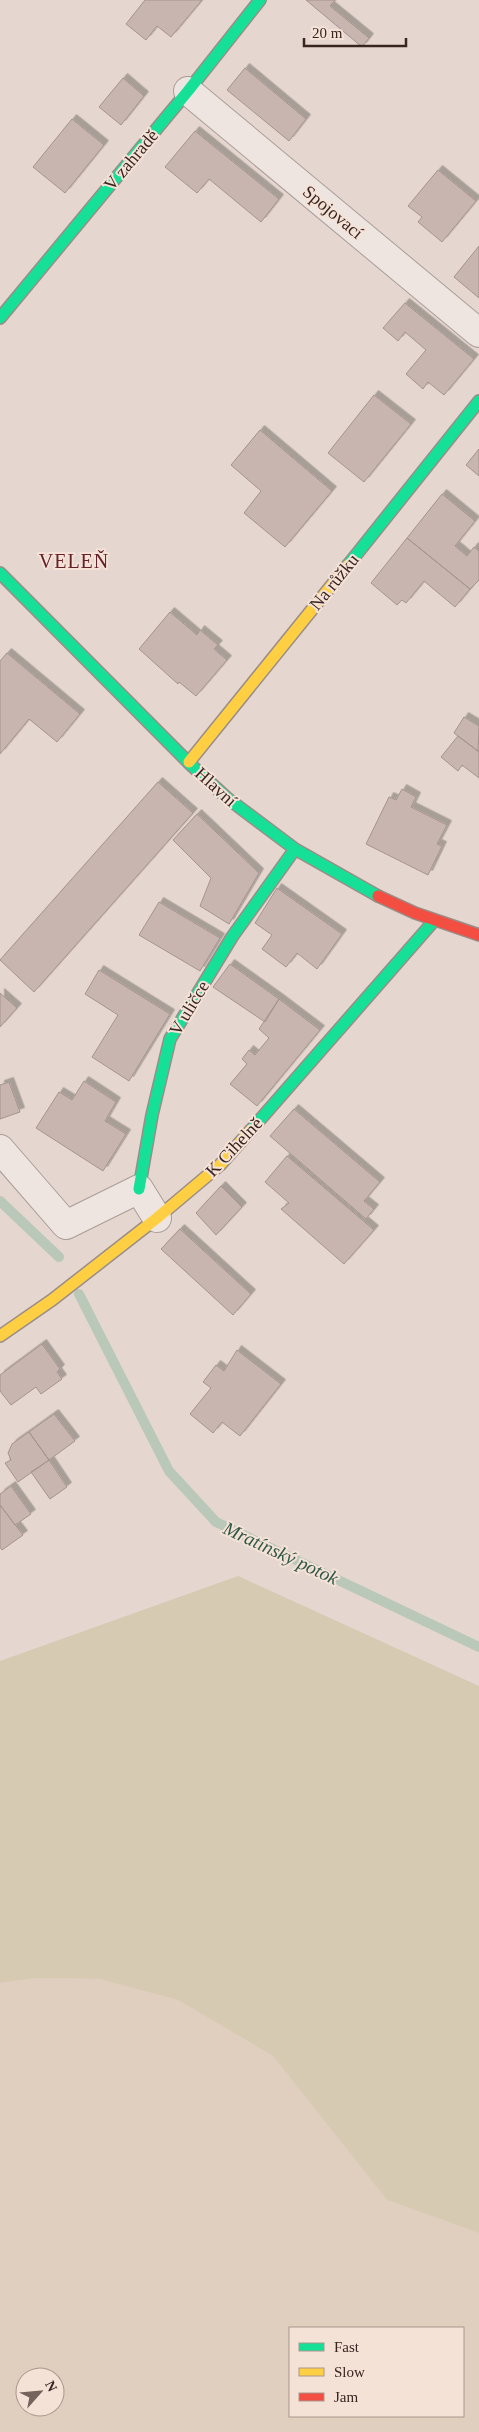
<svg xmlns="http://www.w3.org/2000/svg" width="479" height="2432" viewBox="0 0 479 2432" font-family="'Times New Roman',serif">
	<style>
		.farmland { fill: #e0cebe; fill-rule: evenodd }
		.green { fill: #d7cab2 }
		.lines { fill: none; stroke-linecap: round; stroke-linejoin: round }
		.stream { stroke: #bac8ba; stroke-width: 10 }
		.building { fill: #c8b5b0; stroke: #a5938e; filter: url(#shadow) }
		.street-casing { stroke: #aa9d98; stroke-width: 30 }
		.fast-casing { stroke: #9a8d88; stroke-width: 14 }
		.slow-casing { stroke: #9a8d88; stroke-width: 14 }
		.jam-casing { stroke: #9a8d88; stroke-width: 14 }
		.street { stroke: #eee5e1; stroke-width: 28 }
		.fast { stroke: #16e098; stroke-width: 11 }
		.slow { stroke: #ffcf43; stroke-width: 11 }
		.jam { stroke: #f24e42; stroke-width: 11 }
		.labels { text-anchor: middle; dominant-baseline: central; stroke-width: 4; stroke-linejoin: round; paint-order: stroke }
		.street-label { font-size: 18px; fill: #392420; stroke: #f5e2d7 }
		.water-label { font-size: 19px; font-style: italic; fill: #305848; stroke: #f5e2d7 }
		.quarter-label { font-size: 20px; letter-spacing: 1px; fill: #64212a; stroke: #f5e2d7 }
	</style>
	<defs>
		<filter id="shadow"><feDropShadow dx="4.5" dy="-4.5" stdDeviation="0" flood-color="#0004"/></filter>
	</defs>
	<rect width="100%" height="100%" fill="#e5d7cf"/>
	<path class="farmland" d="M36 1978 99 1979 178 2000 273 2056 387 2200 479 2233V2432H0V1983ZM290 2328H463V2416H290ZM25 2377H55V2407H25Z"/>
	<path class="green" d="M238 1576 479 1686V2233L387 2200 273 2056 178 2000 99 1979 36 1978 0 1983V1661Z"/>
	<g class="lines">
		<path class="stream" d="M0 1201 59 1257
			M79 1294 169 1471 216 1522 479 1647"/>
	</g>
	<path class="building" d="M145 0H202L171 37 157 26 146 40 126 24Z
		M306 0H335L330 6 369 38 362 47Z
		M245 68 306 119 289 141 227 90Z
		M123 78 144 96 121 125 99 107Z
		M72 119 104 145 65 193 33 167Z
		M195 131 279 199 261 222 209 179 197 193 165 167Z
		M438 170 476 201 442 242 418 222 422 217 408 206Z
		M479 246V298L454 277Z
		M405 303 474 359 444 395 428 382 423 389 406 374 426 350 405 332 398 341 383 328Z
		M374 395 411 424 364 482 328 453Z
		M260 430 332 491 285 547 244 513 261 491 231 465Z
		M479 449V476L466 465Z
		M442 494 475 521 455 546 467 556 474 547 479 551V580L470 589 407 538Z
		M407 538 470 589 455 607 424 581 406 603 402 600 397 605 371 583Z
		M170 612 197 635 200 630 218 645 214 649 227 660 196 696 179 682 178 684 139 649Z
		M7 653 80 714 57 742 29 719 0 754V661Z
		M464 717 479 726 478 751 454 733Z
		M458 736 479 752V778L462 765 458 771 441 757Z
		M158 782 193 813 34 992 0 960Z
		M402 789 416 797 411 807 447 825 437 844 442 846 428 875 366 844 389 797 396 800Z
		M197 814 259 873 229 924 200 906 211 878 173 840Z
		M277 888 342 934 317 969 297 953 286 967 262 949 272 935 255 923Z
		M159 902 220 938 200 971 139 935Z
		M230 964 279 999 265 1022 213 987Z
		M99 970 170 1014 129 1081 92 1057 118 1015 85 994Z
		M0 993 17 1008 0 1027Z
		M279 999 320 1030 257 1106 230 1084 247 1064 242 1059 249 1050 255 1055 269 1038 259 1029Z
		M84 1081 116 1102 105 1121 126 1134 103 1171 36 1128 59 1092 72 1100Z
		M9 1082 20 1112 0 1119V1085Z
		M294 1109 380 1182 364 1201 374 1209 366 1219 270 1136Z
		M287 1156 374 1230 344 1264 281 1209 289 1203 265 1182Z
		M221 1186 242 1207 216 1235 196 1213Z
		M180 1229 251 1294 233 1315 161 1249Z
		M42 1344 60 1369 57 1372 62 1379 41 1394 36 1387 11 1405 0 1391V1375Z
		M237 1350 281 1384 240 1436 222 1422 213 1433 190 1414 211 1388 203 1382 216 1365 224 1371Z
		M54 1414 75 1441 49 1460 29 1432Z
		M29 1432 49 1460 18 1482 5 1463 11 1460 8 1453 12 1444Z
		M49 1460 67 1487 50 1499 31 1472Z
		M11 1486 31 1514 15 1525 0 1505V1494Z
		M0 1505 23 1535 2 1550 0 1547Z"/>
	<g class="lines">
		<g class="street-casing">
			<path id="street" d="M188 91 479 333
				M0 1149 66 1225 139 1189 157 1218"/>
		</g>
		<g class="fast-casing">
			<path id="fast" d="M0 318 188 91 260 0
				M348 565 479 401
				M0 573 190 764 227 798 295 849 378 896
				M251 1130 433 922
				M139 1189 152 1115 170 1039 232 937 295 849"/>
		</g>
		<g class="slow-casing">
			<path id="slow" d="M189 762 348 565
				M0 1336 52 1300 157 1218 220 1165 251 1130"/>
		</g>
		<g class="jam-casing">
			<path id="jam" d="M378 896 415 913 479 935"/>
		</g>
		<use href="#street" class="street"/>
		<use href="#fast" class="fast"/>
		<use href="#slow" class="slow"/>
		<use href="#jam" class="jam"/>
	</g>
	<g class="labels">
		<g class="street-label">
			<text transform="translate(131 160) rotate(-50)">V zahradě</text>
			<text transform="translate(333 212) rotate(40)">Spojovací</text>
			<text transform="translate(334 582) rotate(-51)">Na růžku</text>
			<text transform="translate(216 787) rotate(42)">Hlavní</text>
			<text transform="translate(189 1008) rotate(-59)">V uličce</text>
			<text transform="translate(234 1147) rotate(-47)">K Cihelně</text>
		</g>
		<g class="water-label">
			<text transform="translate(281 1553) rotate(25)">Mratínský potok</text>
		</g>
		<g class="quarter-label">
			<text x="74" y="561">VELEŇ</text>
		</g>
	</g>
	<rect x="289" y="2327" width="175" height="90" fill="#f5e2d7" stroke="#aa968e"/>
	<rect x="299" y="2343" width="25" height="8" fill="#16e098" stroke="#aa968e"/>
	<text x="334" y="2352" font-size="15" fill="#392420">Fast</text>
	<rect x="299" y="2368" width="25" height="8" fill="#ffcf43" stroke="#aa968e"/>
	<text x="334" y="2377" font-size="15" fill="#392420">Slow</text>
	<rect x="299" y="2393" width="25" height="8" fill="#f24e42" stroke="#aa968e"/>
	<text x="334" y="2402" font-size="15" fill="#392420">Jam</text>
	<g transform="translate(40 2392) rotate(63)"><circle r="24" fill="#f5e2d7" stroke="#aa968e"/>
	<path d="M0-4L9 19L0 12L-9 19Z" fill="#75635d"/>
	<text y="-8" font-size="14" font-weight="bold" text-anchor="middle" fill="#392420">N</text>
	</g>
	<path d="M304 38v8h102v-8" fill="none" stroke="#392420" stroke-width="2.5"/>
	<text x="312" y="38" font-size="15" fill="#392420" stroke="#f5e2d7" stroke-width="4" paint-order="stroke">20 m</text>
</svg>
